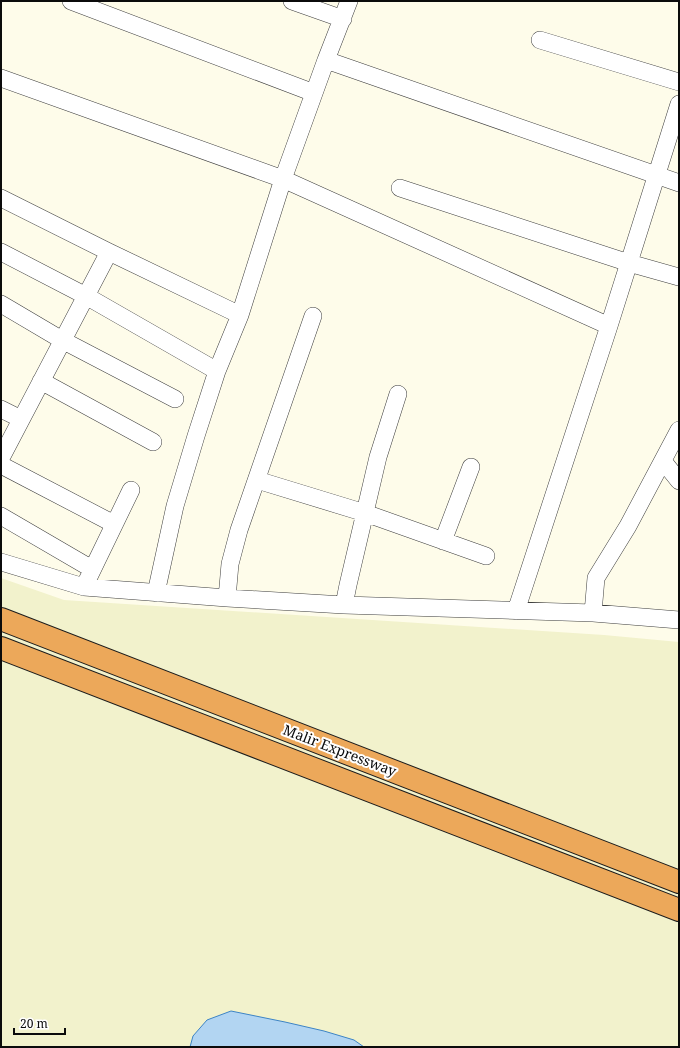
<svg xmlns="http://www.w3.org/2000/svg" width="680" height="1048" viewBox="0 0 680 1048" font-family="'Noto Serif',serif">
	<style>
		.farmland { fill: #f2f2cc }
		.water { fill: #b2d5f2; stroke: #3d84c5 }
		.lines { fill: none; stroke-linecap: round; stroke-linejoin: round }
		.minor-casing { stroke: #3e3e3e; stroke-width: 18 }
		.motorway-casing { stroke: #1c1c1c; stroke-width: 24 }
		.minor { stroke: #fff; stroke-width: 17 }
		.motorway { stroke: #eca85a; stroke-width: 22 }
		.labels { text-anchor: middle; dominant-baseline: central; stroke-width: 4; stroke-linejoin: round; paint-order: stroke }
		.street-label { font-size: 14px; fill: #0b0b0b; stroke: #fff }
	</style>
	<rect width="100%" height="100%" fill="#fefcea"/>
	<path class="farmland" d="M1 578 64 600 604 635 679 642V1047H1Z"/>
	<path class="water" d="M231 1011 285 1022 324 1031 354 1040 364 1047H190L193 1036 207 1020Z"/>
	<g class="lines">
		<g class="minor-casing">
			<path id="minor" d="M71 1 314 93
				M292 1 343 19
				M540 40 679 82
				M326 60 679 183
				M1 78 283 179 609 326
				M400 188 629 263 679 277
				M1 198 109 252 240 315
				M1 252 86 296 217 371
				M1 304 62 340 175 399
				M41 381 153 442
				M1 409 21 419
				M1 458 109 252
				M663 461 679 481
				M1 465 114 524
				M257 480 365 513 486 556
				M1 516 92 569
				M443 541 471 467
				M1 562 84 587 227 598 344 605 593 613 679 620
				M84 587 131 490
				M156 593 175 506 196 436 217 371 240 315 283 179 326 60 349 1
				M227 598 230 564 239 530 313 316
				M344 605 348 585 378 457 398 394
				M516 611 609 326 679 104
				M593 613 596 578 628 526 679 430"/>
		</g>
		<g class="motorway-casing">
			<path id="motorway" d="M1 619 679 882
				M1 648 679 910"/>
		</g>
		<use href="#minor" class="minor"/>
		<use href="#motorway" class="motorway"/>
	</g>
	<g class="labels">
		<g class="street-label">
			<text transform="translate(340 750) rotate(21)">Malir Expressway</text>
		</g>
	</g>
	<rect width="680" height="1048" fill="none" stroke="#0b0b0b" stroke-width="4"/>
	<path d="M14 1028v6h51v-6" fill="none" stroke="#0b0b0b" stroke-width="2"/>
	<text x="20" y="1028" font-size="12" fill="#0b0b0b" stroke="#ffffff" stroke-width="3" paint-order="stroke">20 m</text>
</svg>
